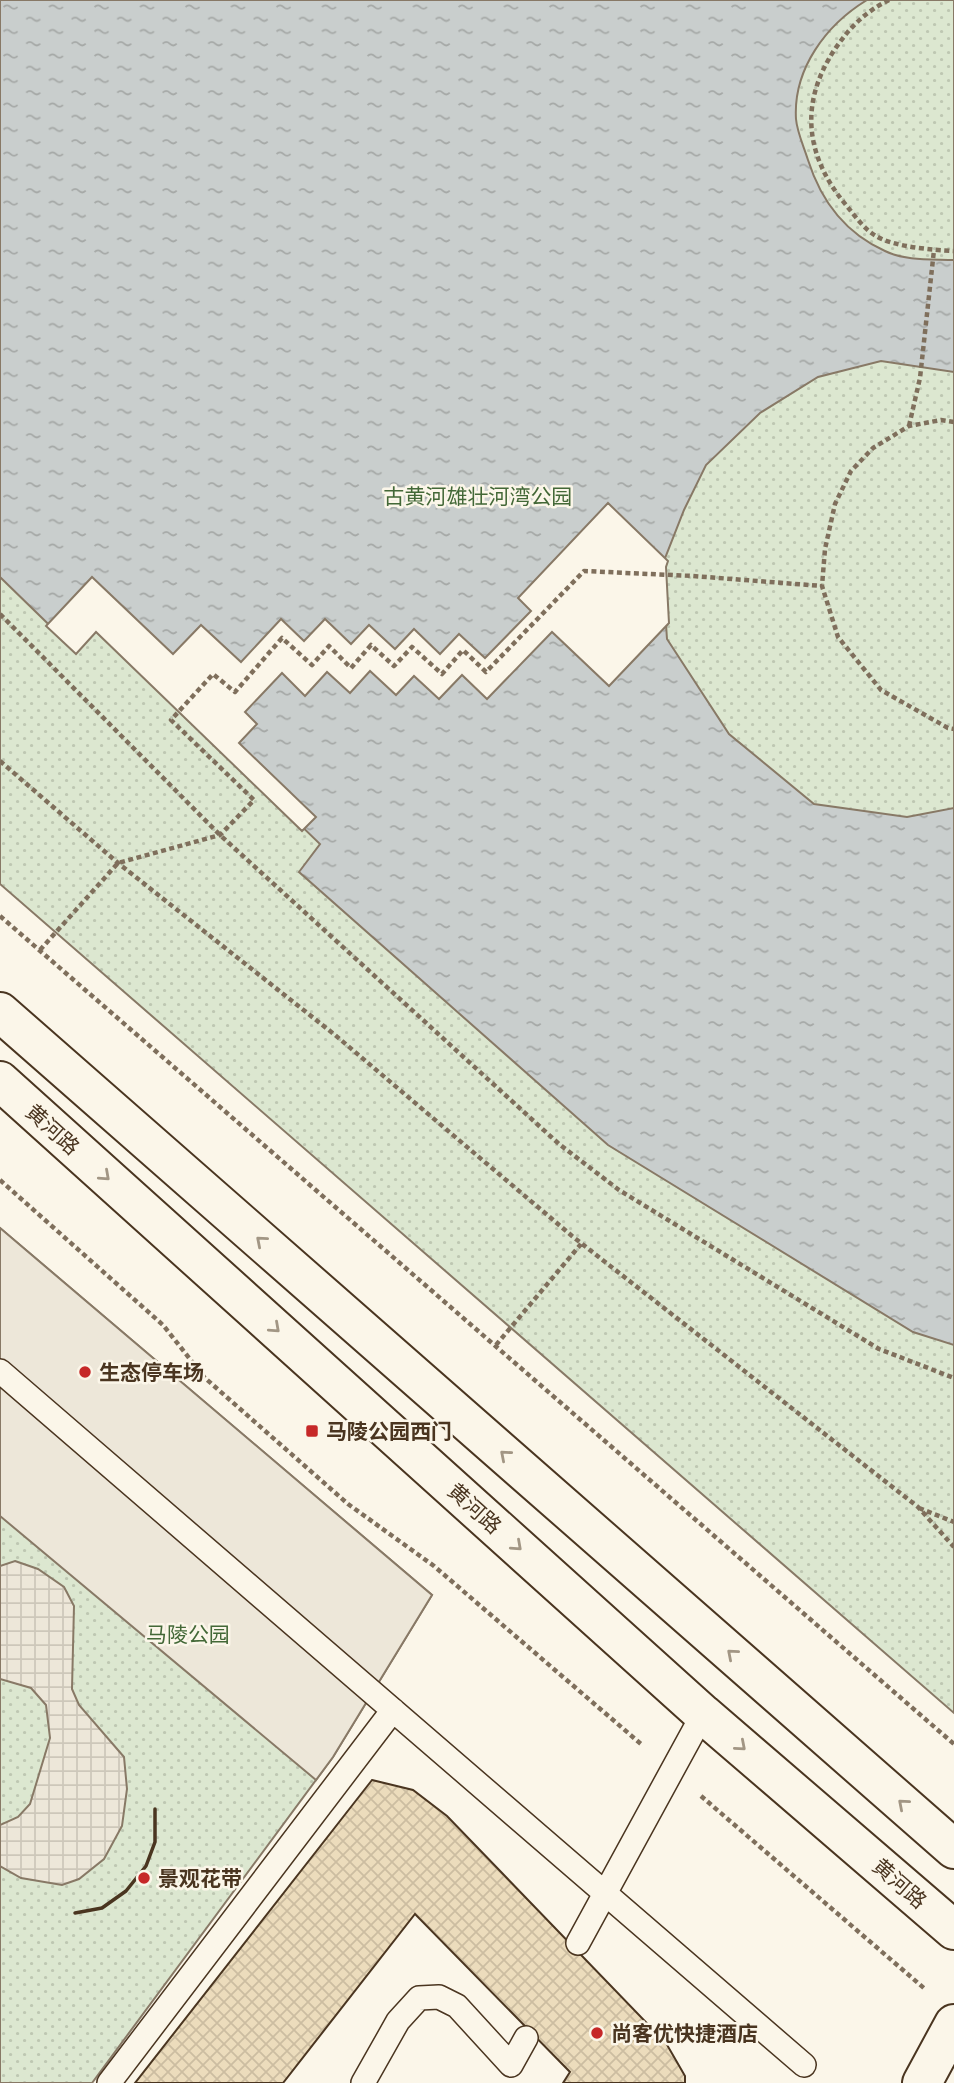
<svg xmlns="http://www.w3.org/2000/svg" width="954" height="2083" viewBox="0 0 954 2083" font-family="'Open Sans','Noto Sans SC',sans-serif">
	<style>
		.green { fill: url(#green-dots); stroke: #887966; stroke-width: 2 }
		.parking { fill: #ede7d9; stroke: #887966; stroke-width: 2 }
		.plaza { fill: url(#plaza-grid); stroke: #887966; stroke-width: 2 }
		.water { fill: url(#water-ripples); stroke: #887966; stroke-width: 2 }
		.pier { fill: #fbf6e9; stroke: #887966; stroke-width: 2 }
		.building { fill: url(#building-cross-hatch); stroke: #4a3520; stroke-width: 2 }
		.lines { fill: none; stroke-linecap: round; stroke-linejoin: round }
		.service-casing { stroke: #4a3520; stroke-width: 26 }
		.tertiary-casing { stroke: #4a3520; stroke-width: 42 }
		.secondary-casing { stroke: #4a3520; stroke-width: 42 }
		.path { stroke: #7f6f5c; stroke-width: 4.5; stroke-dasharray: 5 3.5; stroke-linecap: butt }
		.service { stroke: #fbf6e9; stroke-width: 23 }
		.tertiary { stroke: #fbf6e9; stroke-width: 38 }
		.secondary { stroke: #fbf6e9; stroke-width: 38 }
		.wall { stroke: #4a3520; stroke-width: 3.5 }
		.oneway { stroke: #a29684 }
		.poi-dot { fill: #c62828; stroke: #fbf6e9; stroke-width: 2.5 }
		.labels { text-anchor: middle; dominant-baseline: central; stroke-width: 5; stroke-linejoin: round; paint-order: stroke }
		.park-label { font-size: 21px; fill: #436837; stroke: #fbf6e9 }
		.street-label { font-size: 21px; fill: #4a3520; stroke: #fbf6e9 }
		.poi-label { font-size: 21px; font-weight: bold; fill: #4a3520; stroke: #fbf6e9; text-anchor: start }
	</style>
	<defs>
		<pattern id="green-dots" width="8" height="8" patternUnits="userSpaceOnUse" patternTransform="scale(1.75)"><rect width="8" height="8" fill="#dce7d0"/><path d="M2 2h.1M6 6h.1" fill="none" stroke="#bec7b2" stroke-width="1.8" stroke-linecap="round"/></pattern>
		<pattern id="plaza-grid" width="8" height="8" patternUnits="userSpaceOnUse" patternTransform="scale(1.75)"><rect width="8" height="8" fill="#ede7d9"/><path d="M0 4h8M4 0v8" fill="none" stroke="#cdc7ba"/></pattern>
		<pattern id="water-ripples" width="26" height="14" patternUnits="userSpaceOnUse" patternTransform="scale(1.75)"><rect width="26" height="14" fill="#c9cecd"/><path d="M2 4q2-2 4 0t4 0M15 11q2-2 4 0t4 0" fill="none" stroke="#a5a8a6"/></pattern>
		<pattern id="building-cross-hatch" width="8" height="8" patternUnits="userSpaceOnUse" patternTransform="scale(1.75)"><rect width="8" height="8" fill="#ecdcbc"/><path d="M0 0l8 8M0 8l8-8" fill="none" stroke="#ccbda1"/></pattern>
	</defs>
	<rect width="100%" height="100%" fill="#fbf6e9"/>
	<path class="green" d="M0 0H954V1713L0 884Z
		M0 1228 432 1595 333 1757 92 2083H0Z"/>
	<path class="parking" d="M0 1228 432 1595 333 1757 316 1780 0 1516Z"/>
	<path class="plaza" d="M15 1561 38 1569 64 1587 74 1606 72 1689 79 1705 124 1757 127 1789 122 1826 104 1859 79 1879 62 1885 21 1878 0 1866V1825L18 1817 30 1804 50 1738 46 1705 31 1688 0 1679V1566Z"/>
	<path class="water" d="M0 0H867C826 25 793 69 796 119 797 132 804 147 808 160 821 201 845 233 885 251 905 261 932 259 954 260V372L881 361 818 377 760 413 706 465 684 510 662 566 667 639 729 734 814 804 907 817 954 808V1345L913 1332 608 1145 299 872 320 844 96 627 76 651 0 577Z"/>
	<path class="pier" d="M608 503 668 561 666 567 669 623 609 686 552 632 487 699 462 675 439 699 414 676 396 695 370 671 350 693 327 672 305 696 282 673 245 712 257 724 239 743 316 817 302 831 96 632 76 654 46 626 92 577 173 654 201 625 241 662 281 619 304 641 325 619 351 644 369 625 395 649 414 629 440 654 459 634 485 658 531 611 518 598Z"/>
	<path class="building" d="M372 1780 413 1790 447 1816 666 2043 685 2076V2083H563L570 2072 415 1914 283 2083H135Z"/>
	<g class="lines">
		<g class="service-casing">
			<path id="service" d="M0 1371 804 2065
				M578 1943 703 1714
				M109 2083 393 1710
				M363 2083 398 2021 419 1998 439 1997 457 2006 511 2065 526 2038"/>
		</g>
		<g class="tertiary-casing">
			<path id="tertiary" d="M922 2083 954 2024"/>
		</g>
		<g class="secondary-casing">
			<path id="secondary" d="M0 1012 954 1849
				M0 1081 703 1714 954 1930"/>
		</g>
		<path class="path" d="M889 0C865 12 850 27 835 49 799 103 805 156 846 205 855 216 864 229 876 236 893 247 934 250 954 251
			M954 422 941 420 909 426 873 448 851 471 835 504 825 549 822 586 838 637 881 690 948 728 954 729
			M909 426 920 378 934 250
			M0 614 220 835 559 1144 619 1190 879 1349 954 1378
			M0 761 118 863 335 1035 572 1236 918 1507 954 1547
			M0 916 954 1744
			M40 950 118 863 220 835 254 800 171 720 213 674 235 692 282 638 312 665 329 646 351 668 371 645 394 666 412 647 442 674 463 650 486 672 584 571 693 576 822 586
			M0 1180 163 1325 205 1378 348 1504 434 1566 641 1744
			M496 1345 581 1244
			M919 1508 954 1522
			M701 1796 925 1989"/>
		<use href="#service" class="service"/>
		<use href="#tertiary" class="tertiary"/>
		<use href="#secondary" class="secondary"/>
		<path class="wall" d="M75 1913 102 1908 126 1891 146 1866 155 1842V1809"/>
	</g>
	<defs><path id="oneway-chevron" d="M-2-3.5L2.5 0L-2 3.5" fill="none" stroke-width="1.6" stroke-linecap="round" stroke-linejoin="round" transform="scale(1.75)"/></defs>
	<g class="oneway">
		<use href="#oneway-chevron" transform="translate(105 1176) rotate(42)"/>
		<use href="#oneway-chevron" transform="translate(261 1241) rotate(-139)"/>
		<use href="#oneway-chevron" transform="translate(275 1328) rotate(42)"/>
		<use href="#oneway-chevron" transform="translate(505 1455) rotate(-139)"/>
		<use href="#oneway-chevron" transform="translate(517 1546) rotate(42)"/>
		<use href="#oneway-chevron" transform="translate(732 1654) rotate(-139)"/>
		<use href="#oneway-chevron" transform="translate(741 1746) rotate(41)"/>
		<use href="#oneway-chevron" transform="translate(903 1804) rotate(-139)"/>
	</g>
	<g class="poi-dot">
		<circle cx="85" cy="1372" r="7"/>
		<rect x="305" y="1424" width="14" height="14" rx="3.5"/>
		<circle cx="144" cy="1878" r="7"/>
		<circle cx="597" cy="2033" r="7"/>
	</g>
	<g class="labels">
		<g class="park-label">
			<text x="478" y="496">古黄河雄壮河湾公园</text>
			<text x="188" y="1634">马陵公园</text>
		</g>
		<g class="street-label">
			<text transform="translate(53 1129) rotate(42)">黄河路</text>
			<text transform="translate(475 1508) rotate(42)">黄河路</text>
			<text transform="translate(900 1883) rotate(41)">黄河路</text>
		</g>
		<g class="poi-label">
			<text x="99" y="1372">生态停车场</text>
			<text x="326" y="1431">马陵公园西门</text>
			<text x="158" y="1878">景观花带</text>
			<text x="611" y="2033">尚客优快捷酒店</text>
		</g>
	</g>
</svg>
